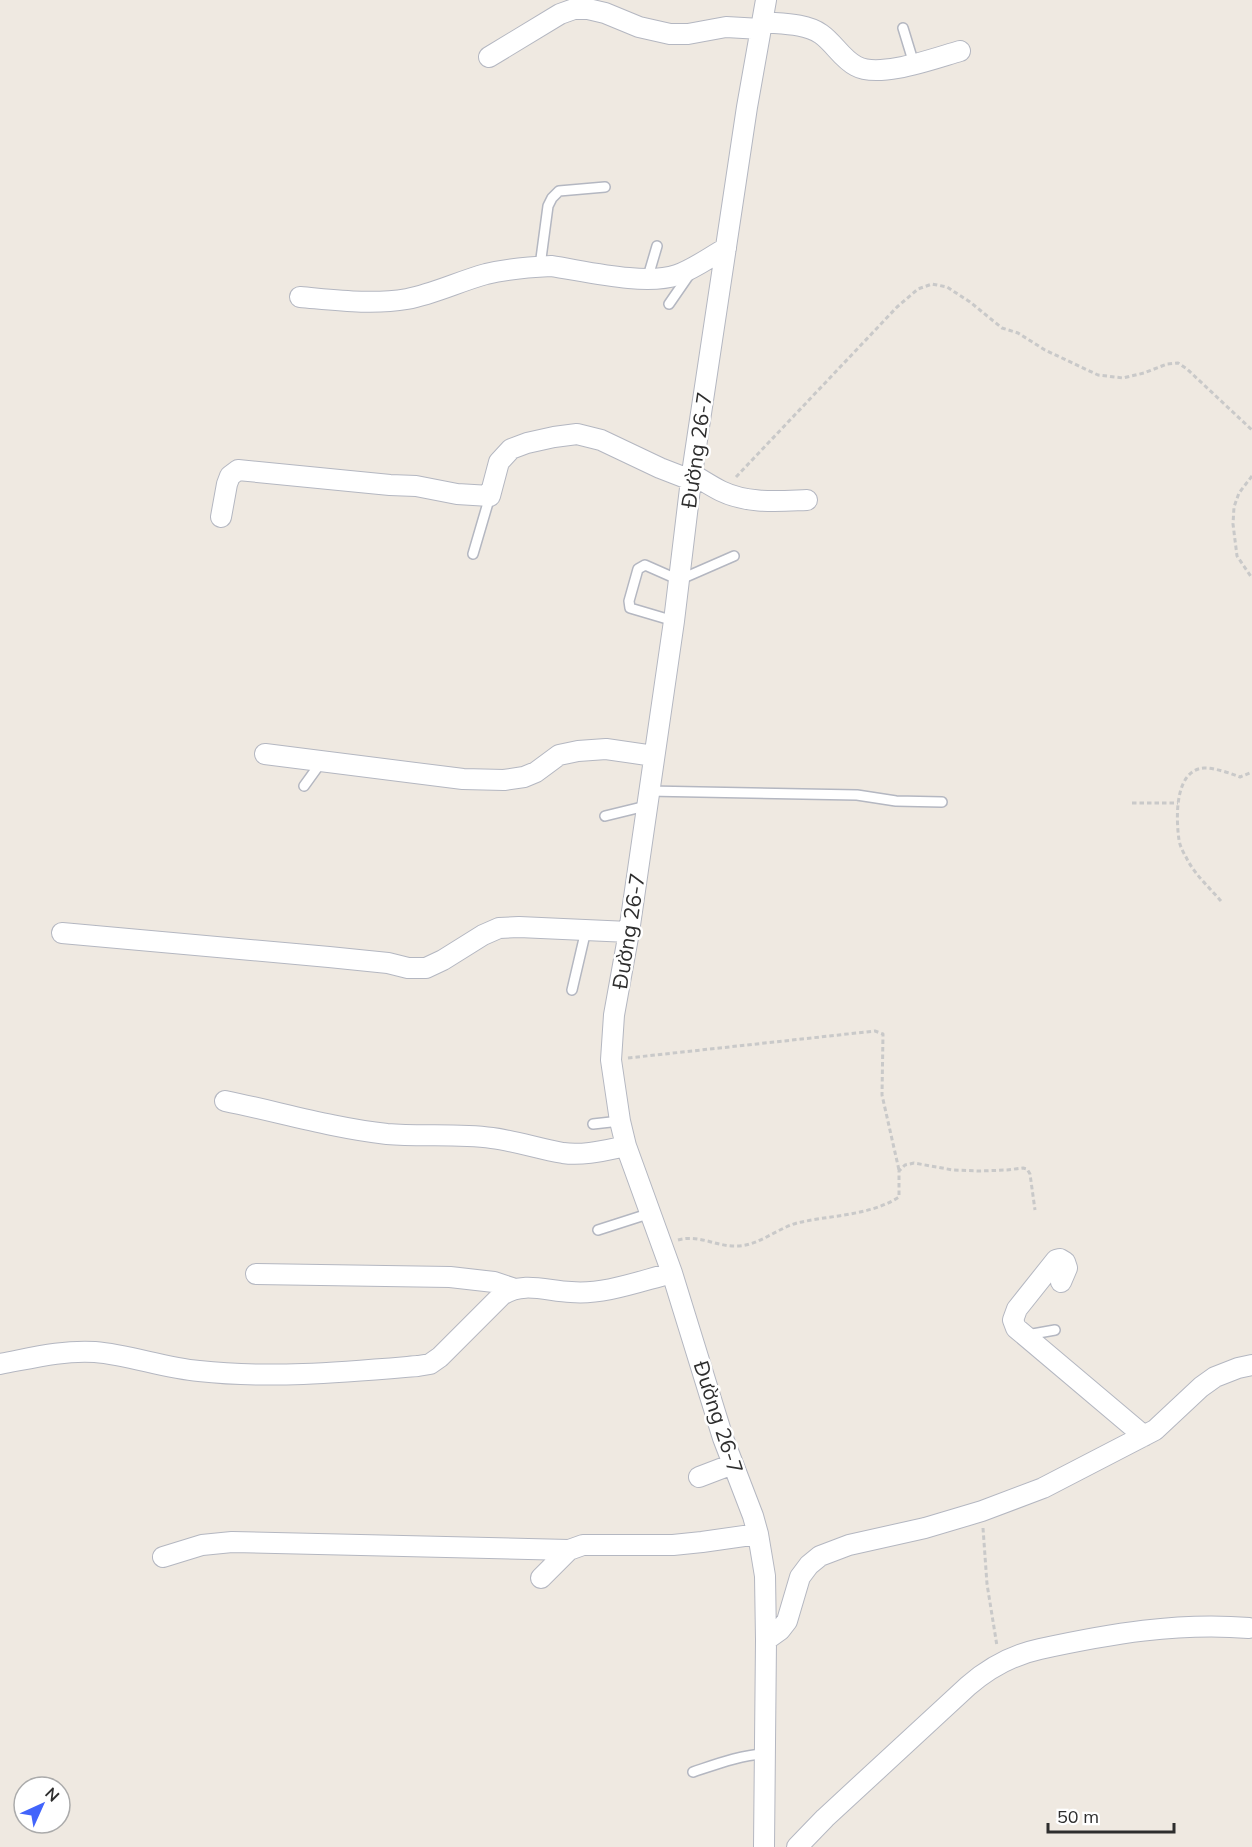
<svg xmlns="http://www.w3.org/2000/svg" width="1252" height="1847" viewBox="0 0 1252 1847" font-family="Mulish,sans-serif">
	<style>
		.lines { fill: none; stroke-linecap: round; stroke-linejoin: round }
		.service-casing { stroke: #b4b7c1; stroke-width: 12 }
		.minor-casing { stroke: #b4b7c1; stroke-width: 22 }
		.path { stroke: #c9c9c9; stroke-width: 3; stroke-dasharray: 4.5 3; stroke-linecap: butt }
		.service { stroke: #fff; stroke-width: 9 }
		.minor { stroke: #fff; stroke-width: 20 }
		.labels { text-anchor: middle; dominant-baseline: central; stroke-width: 5; stroke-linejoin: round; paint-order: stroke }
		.street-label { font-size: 21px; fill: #2e2e2e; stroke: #fff }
	</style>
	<rect width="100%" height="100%" fill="#efe9e1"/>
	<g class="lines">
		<g class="service-casing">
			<path id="service" d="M903 28 914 64
				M540 266 548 206 552 198 559 191 605 187
				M647 280 657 246
				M669 304 689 275
				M473 554 490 496
				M674 621 630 608 629 601 638 569 645 565 679 580 734 556
				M304 786 322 761
				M648 791 857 795 896 801 942 802
				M605 816 646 806
				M572 990 586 930
				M593 1124 620 1121
				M598 1230 651 1213
				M1027 1335 1055 1330
				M693 1772C717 1764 740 1755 766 1754"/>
		</g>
		<g class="minor-casing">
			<path id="minor" d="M762 22C781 24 805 23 821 34 834 43 842 59 856 66 879 79 935 58 960 51
				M489 57 560 14 574 9H588L605 13 639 27 670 34H688L726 27 761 29
				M300 297C335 300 372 305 407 299 434 294 460 281 486 274 507 269 530 267 551 266 585 271 645 286 677 275 694 269 710 257 726 248
				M692 474C702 480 711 486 721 491 748 504 778 501 807 500
				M221 517 227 484 230 476 238 470 390 485 416 486 457 494 490 496 499 462 511 449 527 443 554 437 577 434 601 440 660 468 691 480
				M265 754 463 779 504 780 524 777 536 772 559 755 578 751 606 749 654 756
				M62 933 329 957 388 963 408 968H426L443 960 483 935 499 928 519 927 629 932
				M225 1101C279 1112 333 1128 387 1134 421 1137 457 1133 492 1138 516 1141 539 1149 563 1153 584 1156 606 1150 626 1146
				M256 1274 450 1277 494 1282 512 1288
				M1061 1282 1067 1268 1065 1262 1060 1259 1056 1260 1017 1309 1013 1320 1016 1328 1144 1436
				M0 1364C32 1358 62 1350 95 1352 130 1355 164 1368 199 1371 271 1379 346 1372 418 1366L430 1364 440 1357 502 1295C523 1281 547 1291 571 1292 604 1295 640 1281 672 1273
				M699 1477 733 1464
				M163 1557 202 1545 232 1542 569 1550
				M541 1578 569 1550 583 1545H673L702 1542 758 1534
				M766 1640 780 1630 787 1621 800 1577 809 1565 820 1556 849 1545 925 1528 982 1511 1043 1488 1155 1430 1201 1387 1215 1377 1238 1368 1252 1365
				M764 1847 766 1640 765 1576 758 1534 753 1516 723 1438 672 1273 626 1146 620 1121 611 1060 614 1015 629 932 674 621 691 480 747 107 766 0
				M797 1847 825 1818 968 1686C990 1667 1012 1655 1040 1649 1109 1634 1178 1622 1249 1628"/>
		</g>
		<path class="path" d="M1252 476 1239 493 1234 507 1233 524 1237 556 1252 578
			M736 477 897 307 918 289 932 284 947 287 970 302 1002 328 1018 333 1045 350 1098 375 1123 378 1144 373 1167 364 1178 363 1187 369 1252 430
			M1132 803H1178
			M1221 901C1209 887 1194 874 1186 857 1183 852 1180 846 1179 840 1176 819 1174 770 1204 768 1216 768 1229 773 1240 777L1252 772
			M628 1058 875 1031 883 1034 882 1095 899 1170
			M678 1240C699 1234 717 1247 737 1246 758 1246 776 1229 797 1223 830 1215 870 1216 899 1197V1171L905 1165 914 1163 953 1170 979 1171 1007 1170 1023 1168 1027 1169 1030 1174 1035 1210
			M983 1528 987 1584 997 1646"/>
		<use href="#service" class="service"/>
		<use href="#minor" class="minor"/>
	</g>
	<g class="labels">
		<g class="street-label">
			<text transform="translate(696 450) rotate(-82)">Đường 26-7</text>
			<text transform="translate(628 931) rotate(-81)">Đường 26-7</text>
			<text transform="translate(719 1417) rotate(72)">Đường 26-7</text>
		</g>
	</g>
	<g transform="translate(42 1805) rotate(45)"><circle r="28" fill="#ffffff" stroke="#ababab" stroke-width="1.5"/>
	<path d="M0-4.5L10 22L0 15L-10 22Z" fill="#4264fb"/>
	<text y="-9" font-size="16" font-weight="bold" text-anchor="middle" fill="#2e2e2e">N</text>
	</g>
	<path d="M1048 1823v9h126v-9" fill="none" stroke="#2e2e2e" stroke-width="3"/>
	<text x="1057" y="1823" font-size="18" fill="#2e2e2e" stroke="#ffffff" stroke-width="4.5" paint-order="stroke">50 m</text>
</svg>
